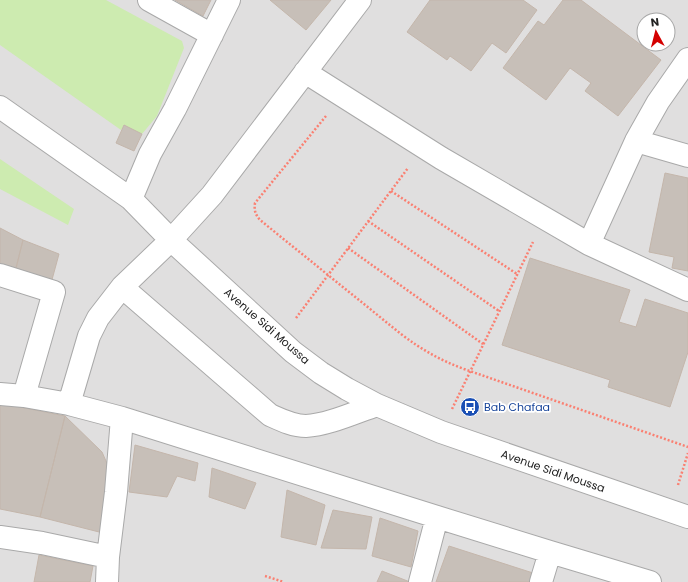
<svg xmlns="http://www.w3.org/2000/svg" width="688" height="582" viewBox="0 0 688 582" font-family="Poppins,sans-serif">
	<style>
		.residential { fill: #e0dfdf; fill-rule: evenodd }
		.grass { fill: #cdebb0 }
		.building { fill: #c7bfb8; stroke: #c4b6ab }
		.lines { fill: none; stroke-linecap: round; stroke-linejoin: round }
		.minor-casing { stroke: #a9a9a9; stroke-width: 24 }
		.path { stroke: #fa8072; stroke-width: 2.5; stroke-dasharray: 2 2; stroke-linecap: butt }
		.minor { stroke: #fff; stroke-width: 22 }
		.labels { text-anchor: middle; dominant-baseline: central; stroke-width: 3.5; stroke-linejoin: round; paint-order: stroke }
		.street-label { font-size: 11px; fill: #222; stroke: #fff }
		.transit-label { font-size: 11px; fill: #164399; stroke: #fff; text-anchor: start }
	</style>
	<rect width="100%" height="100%" fill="#f2efe9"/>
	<path class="residential" d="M0 0H688V582H0ZM644 20H668V44H644Z"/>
	<path class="grass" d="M0 0H106L182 41 184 48 157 116 142 134 124 126 121 130 0 45Z
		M0 159 74 209 68 225 0 189Z"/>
	<path class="building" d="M175 0H211L203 16Z
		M270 0H331L306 30Z
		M430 0H523L537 10 506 53 492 43 471 71 450 56 447 60 407 32Z
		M563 0H581L661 60 618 116 585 91 591 83 570 68 546 100 503 68 538 21 544 25Z
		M124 125 142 134 134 151 116 143Z
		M665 173 688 178V271L672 268 674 257 649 252Z
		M0 228 23 240 13 279 0 273Z
		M23 240 59 254 50 287 15 273Z
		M530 258 630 290 619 322 636 327 645 299 688 313V352L670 407 608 387 610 380 502 345Z
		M0 403 65 416 40 517 0 509Z
		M65 416 102 452 109 468 107 534 40 517Z
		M135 445 198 463 195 481 177 476 167 497 129 492Z
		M212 468 256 483 245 509 209 497Z
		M287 490 325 505 316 545 281 537Z
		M333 510 372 517 366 549 321 548Z
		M380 518 418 531 411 567 372 556Z
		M449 546 533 573 531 582H436Z
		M39 555 93 566 90 582H34Z
		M382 571 410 582H377Z"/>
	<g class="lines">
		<g class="minor-casing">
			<path id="minor" d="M149 0 212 35
				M305 72 441 158 589 244 688 290
				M0 107 131 199 171 240 293 352 321 373 347 389 377 405 441 432 688 517
				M636 141 688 156
				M131 199 150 154 175 109 229 0
				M589 244 636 141 658 102 688 59
				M0 275 54 292 24 396
				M122 287 270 415C281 420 293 426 306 426 328 425 356 412 377 405
				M0 394 24 396 69 404 122 418 437 517 550 552 650 582
				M69 404 89 336 98 318 122 287 171 240 212 195 360 0
				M0 537 42 543 108 557
				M107 582 108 557 116 492 122 418
				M420 582 437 517
				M541 582 550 552"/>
		</g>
		<path class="path" d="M326 116 255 203C254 210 255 214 260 220L401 334C422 350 440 360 464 369L688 447
			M391 191 517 274
			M368 221 499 311
			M348 248 483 344
			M296 318 408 168
			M452 409 533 242
			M678 485 688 453
			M265 576 284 582"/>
		<use href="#minor" class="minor"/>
	</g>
	<defs>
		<g id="bus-disc" transform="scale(1)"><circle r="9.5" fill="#1a4fb4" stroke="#fff"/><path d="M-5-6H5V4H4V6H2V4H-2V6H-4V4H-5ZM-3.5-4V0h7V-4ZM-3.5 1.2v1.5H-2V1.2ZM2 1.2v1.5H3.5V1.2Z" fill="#fff"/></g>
	</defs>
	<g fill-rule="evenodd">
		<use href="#bus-disc" x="470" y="407"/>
	</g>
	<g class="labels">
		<g class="street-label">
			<text transform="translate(267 326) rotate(41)">Avenue Sidi Moussa</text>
			<text transform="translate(553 471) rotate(19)">Avenue Sidi Moussa</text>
		</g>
		<g class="transit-label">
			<text x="484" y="407">Bab Chafaa</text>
		</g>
	</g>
	<g transform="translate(656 32) rotate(353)"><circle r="19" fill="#ffffff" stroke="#a7a7a7"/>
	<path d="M0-3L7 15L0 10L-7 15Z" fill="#d40000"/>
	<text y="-6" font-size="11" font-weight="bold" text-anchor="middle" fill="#222222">N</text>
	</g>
</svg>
